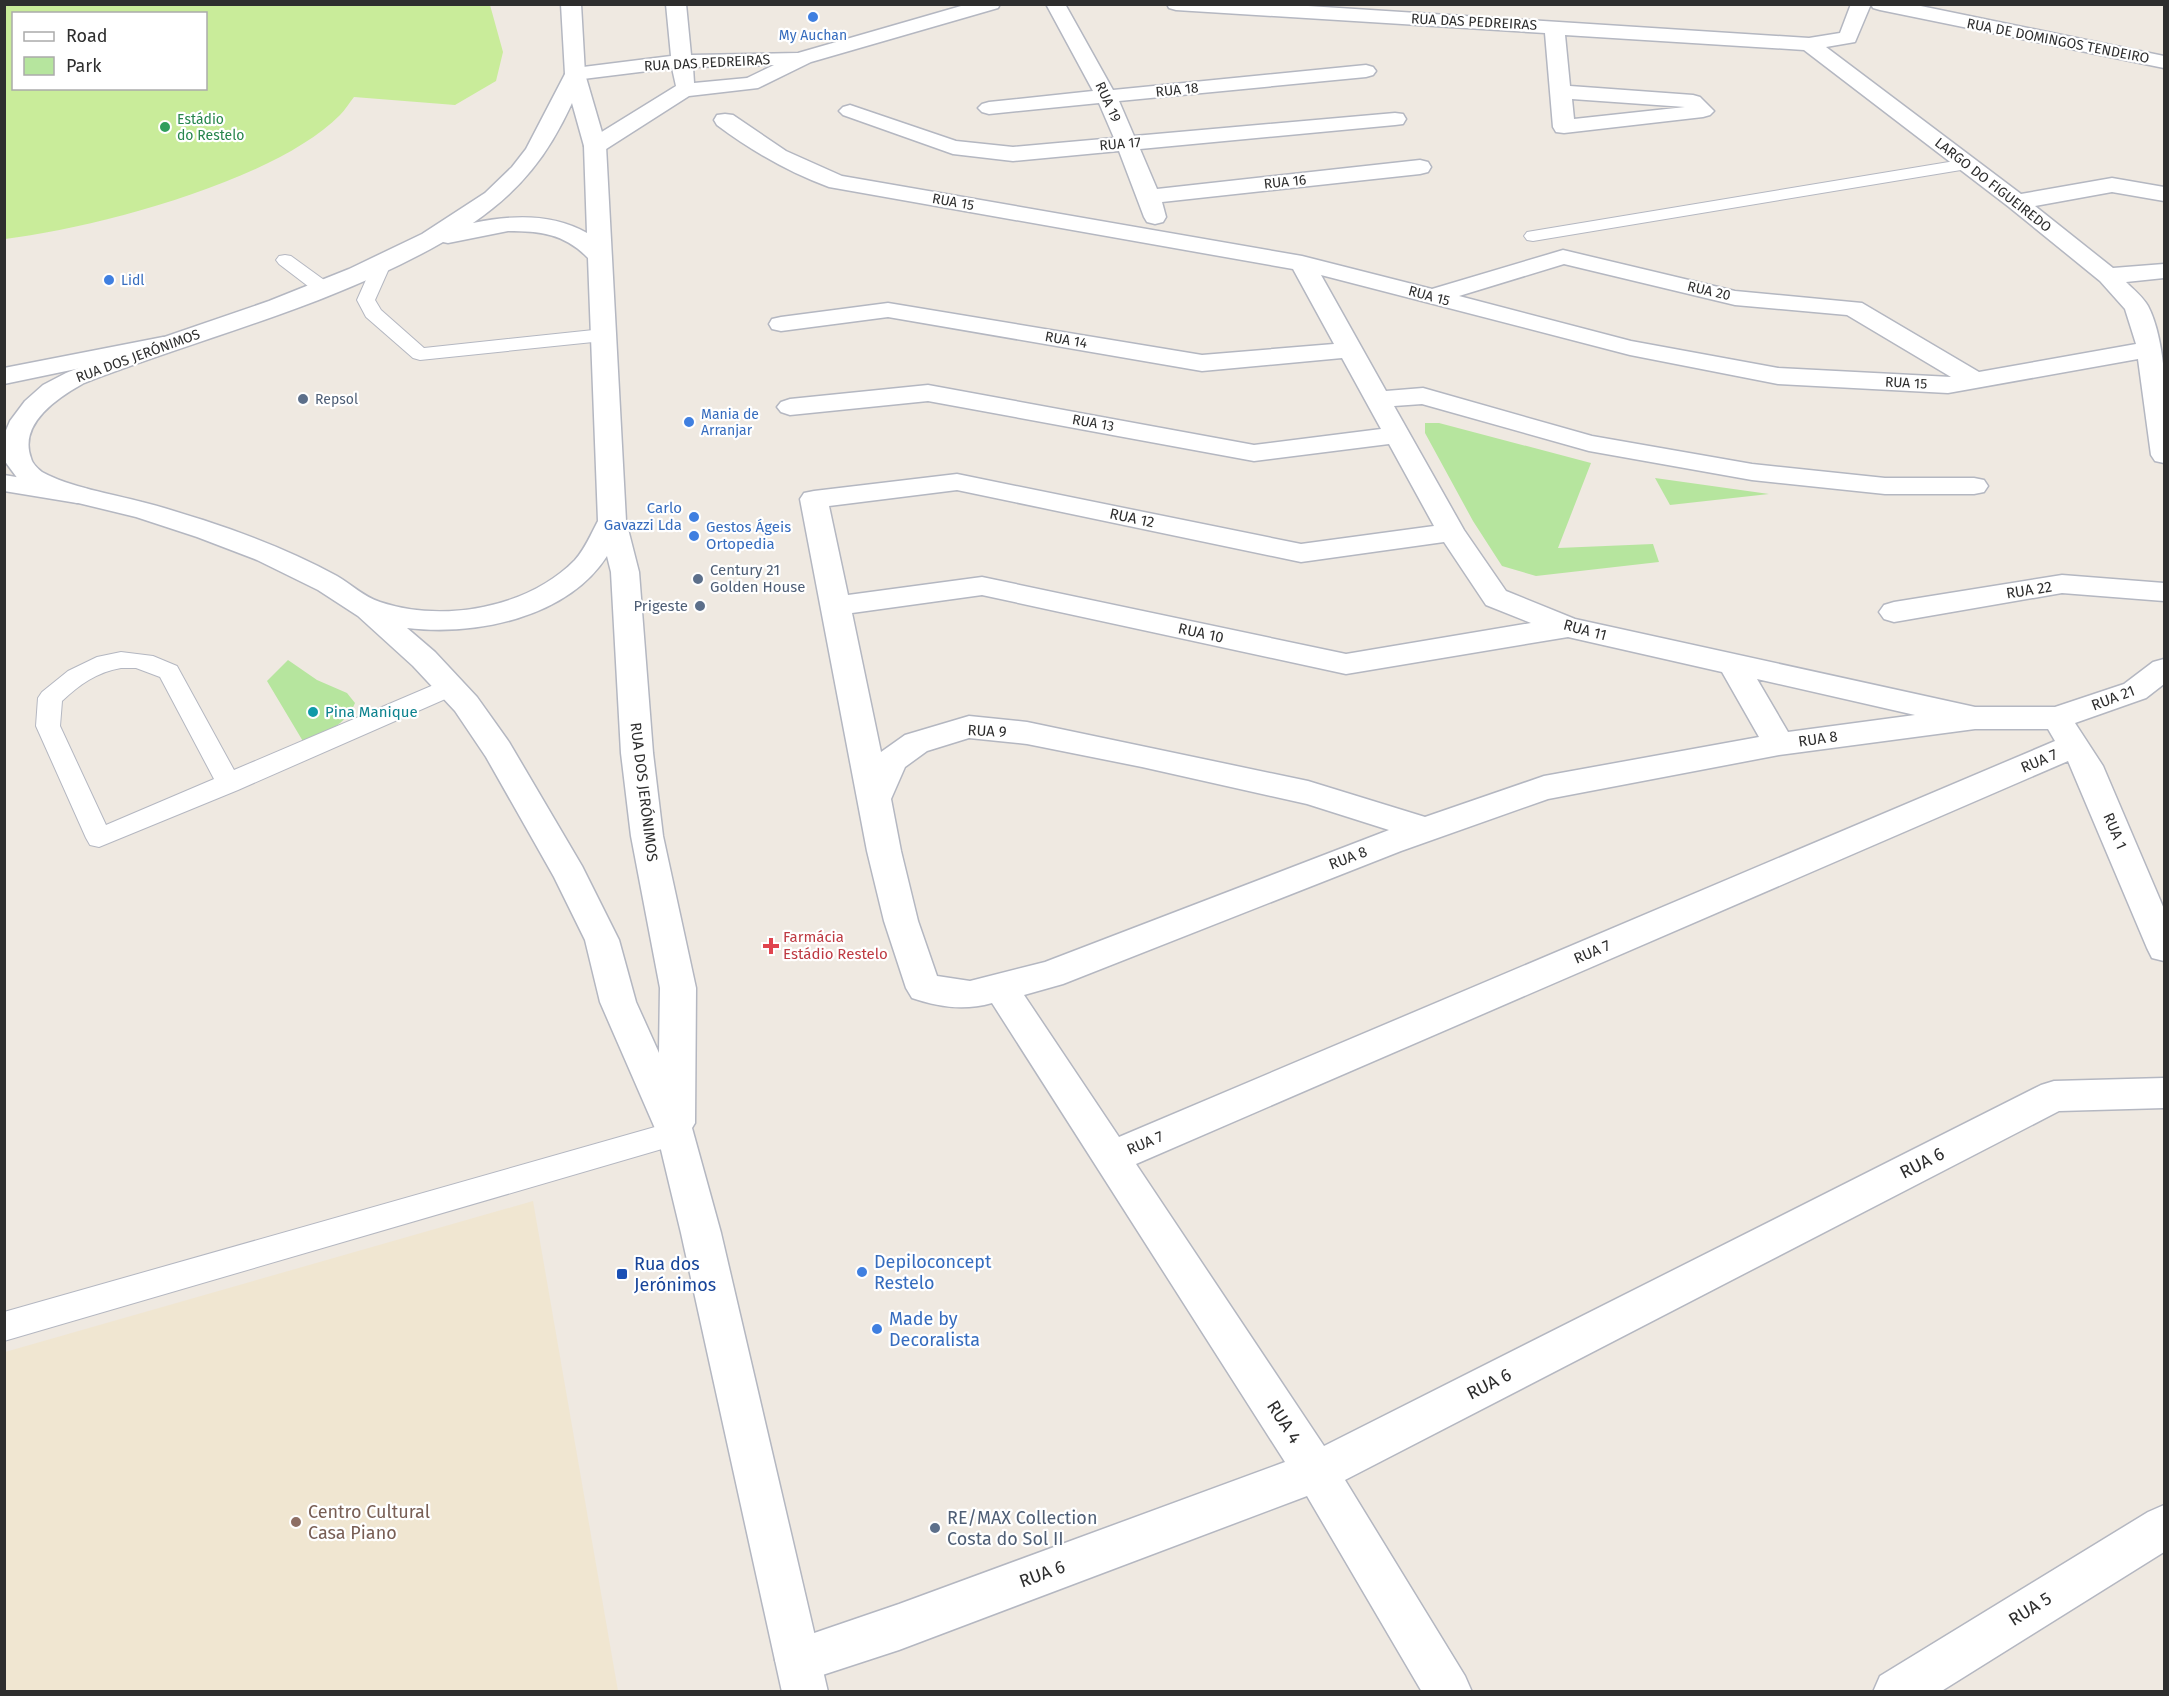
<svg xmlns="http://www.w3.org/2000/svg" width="2169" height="1696" viewBox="0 0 2169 1696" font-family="'Fira Sans',sans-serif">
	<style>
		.education { fill: #f0e6d1 }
		.green { fill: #b6e59e }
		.pitch { fill: #c9ec9a; fill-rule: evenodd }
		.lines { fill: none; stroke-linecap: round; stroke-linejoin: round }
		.service-casing { stroke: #b4b7c1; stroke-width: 2 }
		.minor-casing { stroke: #b4b7c1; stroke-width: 3 }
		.tertiary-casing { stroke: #b4b7c1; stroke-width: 3 }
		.secondary-casing { stroke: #b4b7c1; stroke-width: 3 }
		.service { fill: #fff; fill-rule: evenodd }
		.minor { fill: #fff; fill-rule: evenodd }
		.tertiary { fill: #fff; fill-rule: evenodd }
		.secondary { fill: #fff; fill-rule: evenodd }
		.shop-dot { fill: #3f7fe0; stroke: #fff; stroke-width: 2 }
		.leisure-dot { fill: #2e9e5b; stroke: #fff; stroke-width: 2 }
		.service-dot { fill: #5c6f8a; stroke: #fff; stroke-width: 2 }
		.culture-dot { fill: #0f9aa8; stroke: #fff; stroke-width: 2 }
		.health-dot { fill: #e0444e; stroke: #fff; stroke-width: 2 }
		.transit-dot { fill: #1a4fb4; stroke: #fff; stroke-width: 2 }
		.education-dot { fill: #8d6e63; stroke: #fff; stroke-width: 2 }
		.labels { text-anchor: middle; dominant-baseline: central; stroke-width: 4.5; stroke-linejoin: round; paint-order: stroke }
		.far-street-label { font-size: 14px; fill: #2e2e2e; stroke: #fff }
		.far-shop-label { font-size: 14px; fill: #366cbe; stroke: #fff; text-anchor: start }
		.far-leisure-label { font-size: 14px; fill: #27864d; stroke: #fff; text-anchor: start }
		.far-service-label { font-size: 14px; fill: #4e5e75; stroke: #fff; text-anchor: start }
		.shop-label { font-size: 15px; fill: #366cbe; stroke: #fff; text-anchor: end }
		.street-label { font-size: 15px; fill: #2e2e2e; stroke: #fff }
		.service-label { font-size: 15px; fill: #4e5e75; stroke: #fff; text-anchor: start }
		.culture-label { font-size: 15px; fill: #0d838f; stroke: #fff; text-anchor: start }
		.health-label { font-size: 15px; fill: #be3a42; stroke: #fff; text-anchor: start }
		.near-street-label { font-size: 18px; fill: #2e2e2e; stroke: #fff }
		.near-shop-label { font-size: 18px; fill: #366cbe; stroke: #fff; text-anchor: start }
		.near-transit-label { font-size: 18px; fill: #164399; stroke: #fff; text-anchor: start }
		.near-education-label { font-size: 18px; fill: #785e54; stroke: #fff; text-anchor: start }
		.near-service-label { font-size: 18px; fill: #4e5e75; stroke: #fff; text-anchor: start }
	</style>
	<rect width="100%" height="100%" fill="#efe9e1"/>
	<path class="education" d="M533 1201 618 1691H5V1352Z"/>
	<path class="green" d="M1425 423H1439L1591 463 1558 548 1653 544 1659 562 1536 576 1502 566 1473 521 1425 433Z
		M1655 478 1769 494 1670 505Z
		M288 660 317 680 347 693 355 703C346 725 325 733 304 743L267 681Z"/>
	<path class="pitch" d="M4 5H490L503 52 496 81 455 105 354 97C349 103 345 110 340 115 275 181 95 228 5 239ZM14 14H206V88H14Z"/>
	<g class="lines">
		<g class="service-casing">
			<path id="service" d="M1967 159 1973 160 1976 164 1973 168 1533 241 1527 240 1524 236 1527 232 1533 231Z
				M285 255 291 256 331 285 333 289 331 293H317L279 264 276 260 279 256Z
				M382 259 388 260 391 264 375 300 381 310 424 348 603 329 610 331 613 335 610 339 603 341 420 360 413 358 366 317 357 300 373 264 376 260Z
				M121 652 153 656 177 666 234 770 443 681 451 679 459 681 463 687 459 693 238 790 99 847 90 845 86 838 36 726 38 698 42 692 68 671 97 657ZM121 668H136L160 677 214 779 106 825 60 726 62 701C79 685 97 672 121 668Z
				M676 1121 686 1124 691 1133 686 1142 4 1341V1312Z"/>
		</g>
		<g class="minor-casing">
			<path id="minor" d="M666 4H686L691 55 798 53 968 4H1000L998 8 811 62 758 88 689 96 603 151 595 153 587 151 584 146 587 141 676 86 672 68 575 80 568 78 565 74 568 70 575 68 671 56ZM774 65 747 78 694 83 693 67Z
				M1046 4H1065L1113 90 1366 65 1373 67 1376 71 1373 75 1366 77 1119 101 1134 136 1395 113 1403 114 1406 119 1403 124 1395 125 1140 149 1157 189 1420 160 1428 162 1431 167 1428 172 1420 174 1162 202 1166 217 1163 222 1155 224 1147 222 1144 217 1119 151 1013 161 953 154 843 115 839 111 843 107 850 105 956 141 1013 147 1114 138 1099 103 989 114 982 112 978 108 982 104 989 102 1093 91Z
				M1167 4H1277L1809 38 1840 33 1851 4H1871L1855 42 1826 47 2021 194 2112 178 2164 187V201L2112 192 2035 206 2113 268 2164 264V278L2126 282C2133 289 2143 297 2148 306 2167 342 2169 423 2164 463L2155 461 2151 455 2138 359 1948 393 1778 384 1630 355 1321 275 1386 391 1423 388 1592 436 1752 464 1885 478H1974L1984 480 1988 486 1984 492 1974 494H1885L1752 480 1589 451 1422 404 1394 406 1464 530 1506 591 1575 619 1975 707H2055L2124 684 2153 662 2164 659V684L2146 698 2075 723 2103 766 2164 909V961L2152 958 2147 948 2068 761 1136 1164 1324 1446 2041 1085 2054 1081 2164 1078V1108L2059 1111 1345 1480 1465 1676 1472 1692H1422L1307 1496 899 1650 798 1683 782 1676 775 1660 782 1644 899 1604 1285 1462 992 1003C964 1011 939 1007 912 998L906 988 884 921 867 851 800 499 804 493 814 491 957 474 1301 544 1434 526 1389 444 1254 461 928 401 790 415 781 412 777 407 781 402 790 399 928 385 1254 445 1381 429 1342 358 1202 371 888 317 781 331 772 329 769 324 772 319 781 317 888 303 1202 355 1334 344 1293 269 829 187C788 172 752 151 717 125L714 120 717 115 725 114 733 115 786 151 842 176 1302 256 1432 289 1563 250 1735 291 1862 303 1979 372 2136 344 2125 309 2100 281 2009 207 1804 50 1565 35 1570 86 1693 95 1700 97 1714 111 1710 115 1703 117 1564 133 1556 132 1553 127 1545 33 1176 10 1169 8ZM1572 99 1685 107 1574 119ZM1564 264 1735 305 1847 315 1951 377 1778 368 1631 341 1459 296ZM957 490 1301 562 1444 542 1486 605 1531 623 1346 654 982 577 848 595 829 506ZM982 595 1346 674 1568 637 1722 672 1759 737 1544 776 1425 817 1308 781 1027 722 969 716 905 735 881 752 852 613ZM1757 679 1915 715 1788 732ZM1975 729H2048L2055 741 1119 1137 1024 995 1063 984 1401 851 1548 799 1779 755ZM969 738 1027 744 1142 767 1307 804 1389 830 1045 962 970 981 937 976 918 921 901 851 891 799 905 767 927 751Z
				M1871 4H1911L2164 56V68L1880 10 1873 8Z
				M2062 575 2164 583V601L2062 593 1894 622 1884 619 1879 612 1884 605 1894 602Z
				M2164 1505V1552L1940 1692H1873L1880 1676 2148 1512Z"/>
		</g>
		<g class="tertiary-casing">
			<path id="tertiary" d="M163 337 172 339 175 344 172 349 4 384V368Z
				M4 475 77 487 87 489 91 495 87 501 77 503 4 491Z"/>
		</g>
		<g class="secondary-casing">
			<path id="secondary" d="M561 4H581L585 74 606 146 626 521 639 572 653 753 663 836 696 988 695 1123 692 1128 721 1233 828 1692H782L681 1233 657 1133 600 1002 585 940 554 877 486 757 455 711 413 666 358 616 318 590 257 560 197 537 136 517 70 501 21 483 4 460V435L10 421 25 401 43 385 66 373 106 357 269 301 349 269 422 234 485 193 512 167 526 149 565 74ZM572 103 584 146 587 233C552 213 511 215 473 223 521 190 548 155 572 103ZM508 231C541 231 565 234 588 258L598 521C591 534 585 549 575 560 528 608 443 623 380 602 364 597 351 584 337 576 295 553 249 535 203 520 183 514 163 507 142 502 112 494 69 487 42 472 38 469 32 463 31 458 18 423 59 397 84 383 203 337 331 306 443 242L448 243ZM607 556 611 572 621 753 631 836 660 988 659 1053 636 1002 619 940 582 866 509 742 477 697 435 652 407 628C476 636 567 618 607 556Z"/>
		</g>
		<use href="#service" class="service"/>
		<use href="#minor" class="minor"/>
		<use href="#tertiary" class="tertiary"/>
		<use href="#secondary" class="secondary"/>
	</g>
	<g class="shop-dot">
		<circle cx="813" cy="17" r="6"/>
		<circle cx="109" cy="280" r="6"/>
		<circle cx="689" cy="422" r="6"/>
		<circle cx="694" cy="517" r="6"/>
		<circle cx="694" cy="536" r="6"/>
		<circle cx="862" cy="1272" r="6"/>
		<circle cx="877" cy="1329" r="6"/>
	</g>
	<circle class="leisure-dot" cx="165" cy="127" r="6"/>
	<g class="service-dot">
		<circle cx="303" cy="399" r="6"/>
		<circle cx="698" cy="579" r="6"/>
		<circle cx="700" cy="606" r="6"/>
		<circle cx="935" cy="1528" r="6"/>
	</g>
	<circle class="culture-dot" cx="313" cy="712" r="6"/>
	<path class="health-dot" d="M768 937h6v6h6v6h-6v6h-6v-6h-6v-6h6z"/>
	<rect class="transit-dot" x="616" y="1268" width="12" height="12" rx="3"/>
	<circle class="education-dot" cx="296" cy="1522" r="6"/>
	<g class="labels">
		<g class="far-street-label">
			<text transform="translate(1474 22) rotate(3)">RUA DAS PEDREIRAS</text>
			<text transform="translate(2058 41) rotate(11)">RUA DE DOMINGOS TENDEIRO</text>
			<text transform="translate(707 63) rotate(-3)">RUA DAS PEDREIRAS</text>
			<text transform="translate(1177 90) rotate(-6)">RUA 18</text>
			<text transform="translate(1108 102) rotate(65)">RUA 19</text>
			<text transform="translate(1120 144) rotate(-5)">RUA 17</text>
			<text transform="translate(1285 182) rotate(-6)">RUA 16</text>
			<text transform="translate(1993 185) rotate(38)">LARGO DO FIGUEIREDO</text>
			<text transform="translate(953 202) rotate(10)">RUA 15</text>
			<text transform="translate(1709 291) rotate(13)">RUA 20</text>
			<text transform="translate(1429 296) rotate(15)">RUA 15</text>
			<text transform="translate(1066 340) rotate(10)">RUA 14</text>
			<text transform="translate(138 356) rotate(-20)">RUA DOS JERÓNIMOS</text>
			<text transform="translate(1906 383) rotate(3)">RUA 15</text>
			<text transform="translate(1093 423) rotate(10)">RUA 13</text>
		</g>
		<g class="far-shop-label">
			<text x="813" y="35" text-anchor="middle">My Auchan</text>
			<text x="121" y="280">Lidl</text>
			<text x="701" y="414">Mania de<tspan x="701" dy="16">Arranjar</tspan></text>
		</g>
		<g class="far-leisure-label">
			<text x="177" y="119">Estádio<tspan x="177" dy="16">do Restelo</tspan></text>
		</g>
		<g class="far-service-label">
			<text x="315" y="399">Repsol</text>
		</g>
		<g class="shop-label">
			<text x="682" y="508">Carlo<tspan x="682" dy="17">Gavazzi Lda</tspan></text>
			<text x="706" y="527" text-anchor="start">Gestos Ágeis<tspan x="706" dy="17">Ortopedia</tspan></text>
		</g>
		<g class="street-label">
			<text transform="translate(1132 518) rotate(12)">RUA 12</text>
			<text transform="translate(2029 590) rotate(-9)">RUA 22</text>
			<text transform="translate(1585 630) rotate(15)">RUA 11</text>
			<text transform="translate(1201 633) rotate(12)">RUA 10</text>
			<text transform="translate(2113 698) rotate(-21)">RUA 21</text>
			<text transform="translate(987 731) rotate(3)">RUA 9</text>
			<text transform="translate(1818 739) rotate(-8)">RUA 8</text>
			<text transform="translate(2039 761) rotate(-23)">RUA 7</text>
			<text transform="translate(644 792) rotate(83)">RUA DOS JERÓNIMOS</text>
			<text transform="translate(2115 831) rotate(67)">RUA 1</text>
			<text transform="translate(1348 858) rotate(-21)">RUA 8</text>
			<text transform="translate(1592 952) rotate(-23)">RUA 7</text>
			<text transform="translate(1145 1143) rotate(-23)">RUA 7</text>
		</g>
		<g class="service-label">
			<text x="710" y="570">Century 21<tspan x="710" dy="17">Golden House</tspan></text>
			<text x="688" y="606" text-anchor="end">Prigeste</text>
		</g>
		<g class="culture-label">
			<text x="325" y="712">Pina Manique</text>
		</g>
		<g class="health-label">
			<text x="783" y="937">Farmácia<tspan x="783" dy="17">Estádio Restelo</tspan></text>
		</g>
		<g class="near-street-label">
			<text transform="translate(1922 1163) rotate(-27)">RUA 6</text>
			<text transform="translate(1489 1384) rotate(-27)">RUA 6</text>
			<text transform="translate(1284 1422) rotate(57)">RUA 4</text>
			<text transform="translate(1042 1574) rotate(-20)">RUA 6</text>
			<text transform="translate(2030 1609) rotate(-32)">RUA 5</text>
		</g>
		<g class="near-shop-label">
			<text x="874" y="1262">Depiloconcept<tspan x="874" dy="21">Restelo</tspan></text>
			<text x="889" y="1319">Made by<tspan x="889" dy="21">Decoralista</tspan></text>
		</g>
		<g class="near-transit-label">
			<text x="634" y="1264">Rua dos<tspan x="634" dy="21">Jerónimos</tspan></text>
		</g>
		<g class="near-education-label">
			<text x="308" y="1512">Centro Cultural<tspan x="308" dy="21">Casa Piano</tspan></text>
		</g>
		<g class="near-service-label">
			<text x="947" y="1518">RE/MAX Collection<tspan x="947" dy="21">Costa do Sol II</tspan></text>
		</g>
	</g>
	<rect width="2169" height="1696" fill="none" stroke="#2e2e2e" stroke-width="12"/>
	<rect x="12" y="12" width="195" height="78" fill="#ffffff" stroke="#ababab" stroke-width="1.5"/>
	<rect x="24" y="32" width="30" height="9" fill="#ffffff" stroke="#ababab" stroke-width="1.5"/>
	<text x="66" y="42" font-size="18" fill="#2e2e2e">Road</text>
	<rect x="24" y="57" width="30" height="18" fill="#b6e59e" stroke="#ababab" stroke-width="1.5"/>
	<text x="66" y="72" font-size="18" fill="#2e2e2e">Park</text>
</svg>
